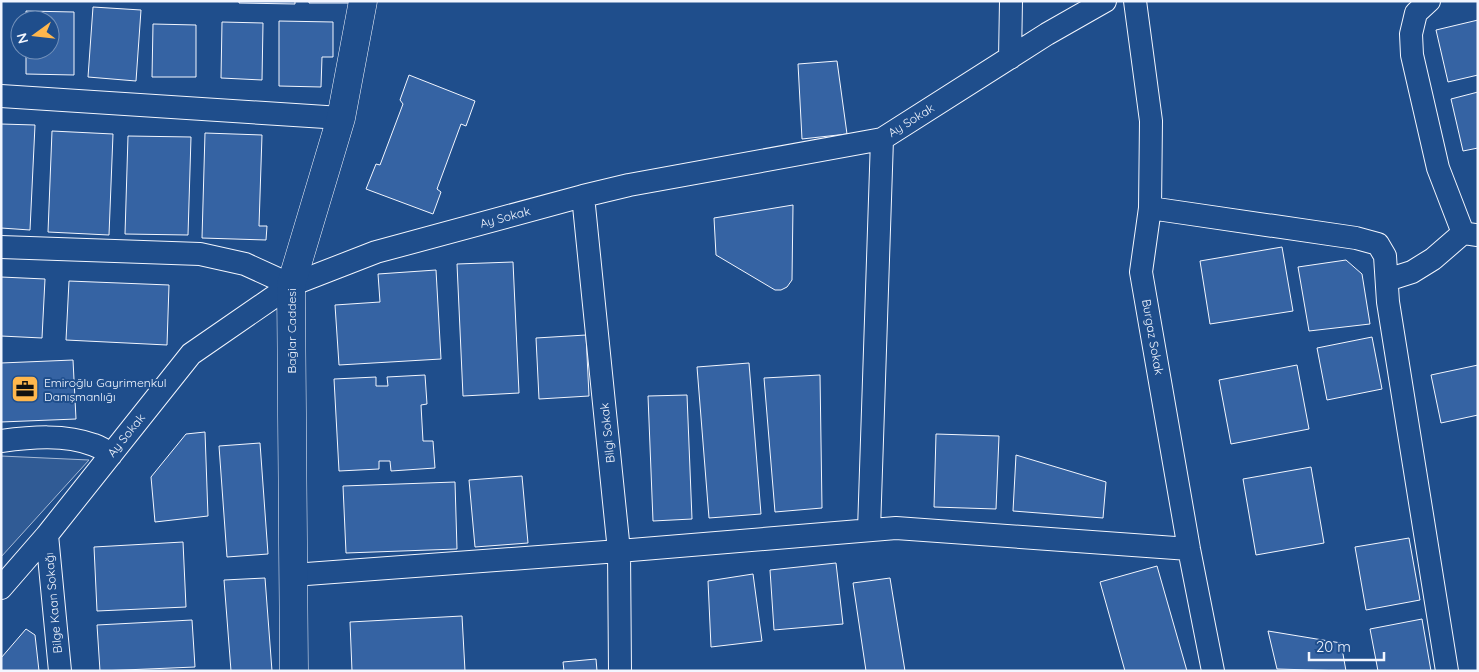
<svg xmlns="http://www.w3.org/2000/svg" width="1479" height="672" viewBox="0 0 1479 672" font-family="Quicksand,sans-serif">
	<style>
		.built { fill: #305b95; stroke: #a8bbd7 }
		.building { fill: #3563a3; stroke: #f2f6ff }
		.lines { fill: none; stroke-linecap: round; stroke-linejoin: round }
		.street-casing { stroke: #f2f6ff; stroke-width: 24 }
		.secondary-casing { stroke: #f2f6ff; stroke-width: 29 }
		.street { stroke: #1f4e8c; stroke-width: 22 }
		.secondary { stroke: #1f4e8c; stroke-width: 28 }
		.labels { text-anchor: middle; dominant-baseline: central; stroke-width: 4; stroke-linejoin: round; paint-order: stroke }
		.street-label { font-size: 12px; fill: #f2f6ff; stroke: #1f4e8c }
		.poi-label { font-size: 12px; fill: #f2f6ff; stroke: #1f4e8c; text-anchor: start }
	</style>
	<rect width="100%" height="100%" fill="#1f4e8c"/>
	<path class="built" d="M1 456 89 460 1 557Z"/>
	<path class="building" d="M239 1H295V4L239 3Z
		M309 1H356V3H309Z
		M93 7 141 10 136 81 88 77Z
		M26 11 74 12V75L26 74V50H50V20H26Z
		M1478 20V75L1448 82 1436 30Z
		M279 21 333 22V57H322L321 87 279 86Z
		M222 22 263 23 262 80 221 78Z
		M153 24 196 25V77H152Z
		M837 61 847 134 802 139 798 64Z
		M409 75 475 101 466 126 461 124 437 189 441 192 433 214 366 189 376 164 380 165 403 104 400 100Z
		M1478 92V148L1463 151 1451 99Z
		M1 124 35 125 30 230 1 228Z
		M52 131 113 134 109 235 48 232Z
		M205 133 262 135 259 226H267L266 240 202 238Z
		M128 136 191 137 188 235 125 234Z
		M793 205 792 280 787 287 781 290H775L716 255 714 218Z
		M1282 247 1293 311 1210 324 1200 261Z
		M1346 260 1362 274 1370 324 1309 331 1298 267Z
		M513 262 519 393 463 396 457 264Z
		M436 270 441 359 339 365 335 305 380 302 378 274Z
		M1 277 45 279 42 338 1 336Z
		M69 281 169 285 167 345 66 340Z
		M586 335 589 396 539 399 536 338Z
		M1372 337 1382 389 1327 400 1317 348Z
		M73 360 76 419 1 422V363Z
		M749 363 761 514 709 518 697 367Z
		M1297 365 1309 429 1231 444 1219 380Z
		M1478 365V415L1441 423 1431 375Z
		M425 375 427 404 421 405 423 441H433L435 468 391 471 390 461H379V469L339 471 334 379 376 377V386H388L387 377Z
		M820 375 822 508 775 512 764 378Z
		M687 395 692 519 653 521 648 396Z
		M205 432 208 516 155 522 151 477 186 434Z
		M936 434 999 436 996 509 934 507Z
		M260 443 268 554 227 557 219 446Z
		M1016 455 1106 482 1103 518 1013 511Z
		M1311 467 1324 543 1256 555 1243 479Z
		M522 476 528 543 475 547 469 480Z
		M455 482 457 549 346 553 343 486Z
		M1409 538 1420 600 1366 610 1355 547Z
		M183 542 186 607 97 611 94 547Z
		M836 563 843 624 774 630 770 570Z
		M1157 566 1187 671H1125L1100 582Z
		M753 574 762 641 711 647 708 581Z
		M265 578 272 671H231L224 580Z
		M890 578 905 671H866L853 583Z
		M462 616 465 671H352L350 622Z
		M1422 619 1431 671H1378L1370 629Z
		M192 620 195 667 100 671 97 625Z
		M26 629 35 635 39 671H1V658Z
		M1268 631 1341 643 1346 671 1277 669Z
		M596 659 597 671H564L563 662Z"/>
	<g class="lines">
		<g class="street-casing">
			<path id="street" d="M1135 1 1151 121 1150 208 1141 272 1189 549 1213 671
				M1429 1 1416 13 1411 34 1412 55 1438 168 1463 233
				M1010 58 1011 1
				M1 96 341 118
				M583 196 619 551 620 671
				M1150 208 1356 238 1378 244 1385 256 1388 302 1447 671
				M1 247 200 254 245 264 291 285
				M1387 280 1412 272 1433 259 1463 233 1476 235
				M1 441C31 437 65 434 94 445 100 447 106 451 111 455
				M869 530 882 139
				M47 535 60 671
				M293 575 619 551 896 528 1189 549
				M1 588 47 535 191 354 291 285 376 252 583 196 629 185 882 139 1047 34 1105 1"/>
		</g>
		<g class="secondary-casing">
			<path id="secondary" d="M294 671 291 285 341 118 363 1"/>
		</g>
		<use href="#street" class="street"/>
		<use href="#secondary" class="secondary"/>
	</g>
	<defs>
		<g id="office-square" transform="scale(1.4375)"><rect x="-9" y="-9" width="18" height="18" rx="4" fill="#ffb74d" stroke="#1f4e8c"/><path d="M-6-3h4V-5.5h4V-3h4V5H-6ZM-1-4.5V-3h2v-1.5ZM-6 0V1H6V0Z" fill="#111"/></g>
	</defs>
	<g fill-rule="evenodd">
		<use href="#office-square" x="25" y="389"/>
	</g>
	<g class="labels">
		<g class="street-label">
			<text transform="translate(911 120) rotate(-32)">Ay Sokak</text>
			<text transform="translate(505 217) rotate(-15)">Ay Sokak</text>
			<text transform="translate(291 331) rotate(-90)">Bağlar Caddesi</text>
			<text transform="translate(1153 337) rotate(80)">Burgaz Sokak</text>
			<text transform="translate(607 433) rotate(-96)">Bilgi Sokak</text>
			<text transform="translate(126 435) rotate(-51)">Ay Sokak</text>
			<text transform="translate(53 603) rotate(-95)">Bilge Kaan Sokağı</text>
		</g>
		<g class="poi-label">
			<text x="44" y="382">Emiroğlu Gayrimenkul<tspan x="44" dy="14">Danışmanlığı</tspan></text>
		</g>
	</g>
	<rect width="1479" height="672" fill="none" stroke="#f2f6ff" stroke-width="5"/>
	<g transform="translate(35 35) rotate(255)"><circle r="24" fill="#1f4e8c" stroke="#7391ba"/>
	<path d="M0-4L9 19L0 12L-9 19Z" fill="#ffb74d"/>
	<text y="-8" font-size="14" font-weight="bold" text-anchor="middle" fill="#f2f6ff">N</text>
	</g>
	<path d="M1309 652v8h75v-8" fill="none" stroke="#f2f6ff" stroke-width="2.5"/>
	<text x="1316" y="652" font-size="15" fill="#f2f6ff" stroke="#1f4e8c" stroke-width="4" paint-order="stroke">20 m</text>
</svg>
